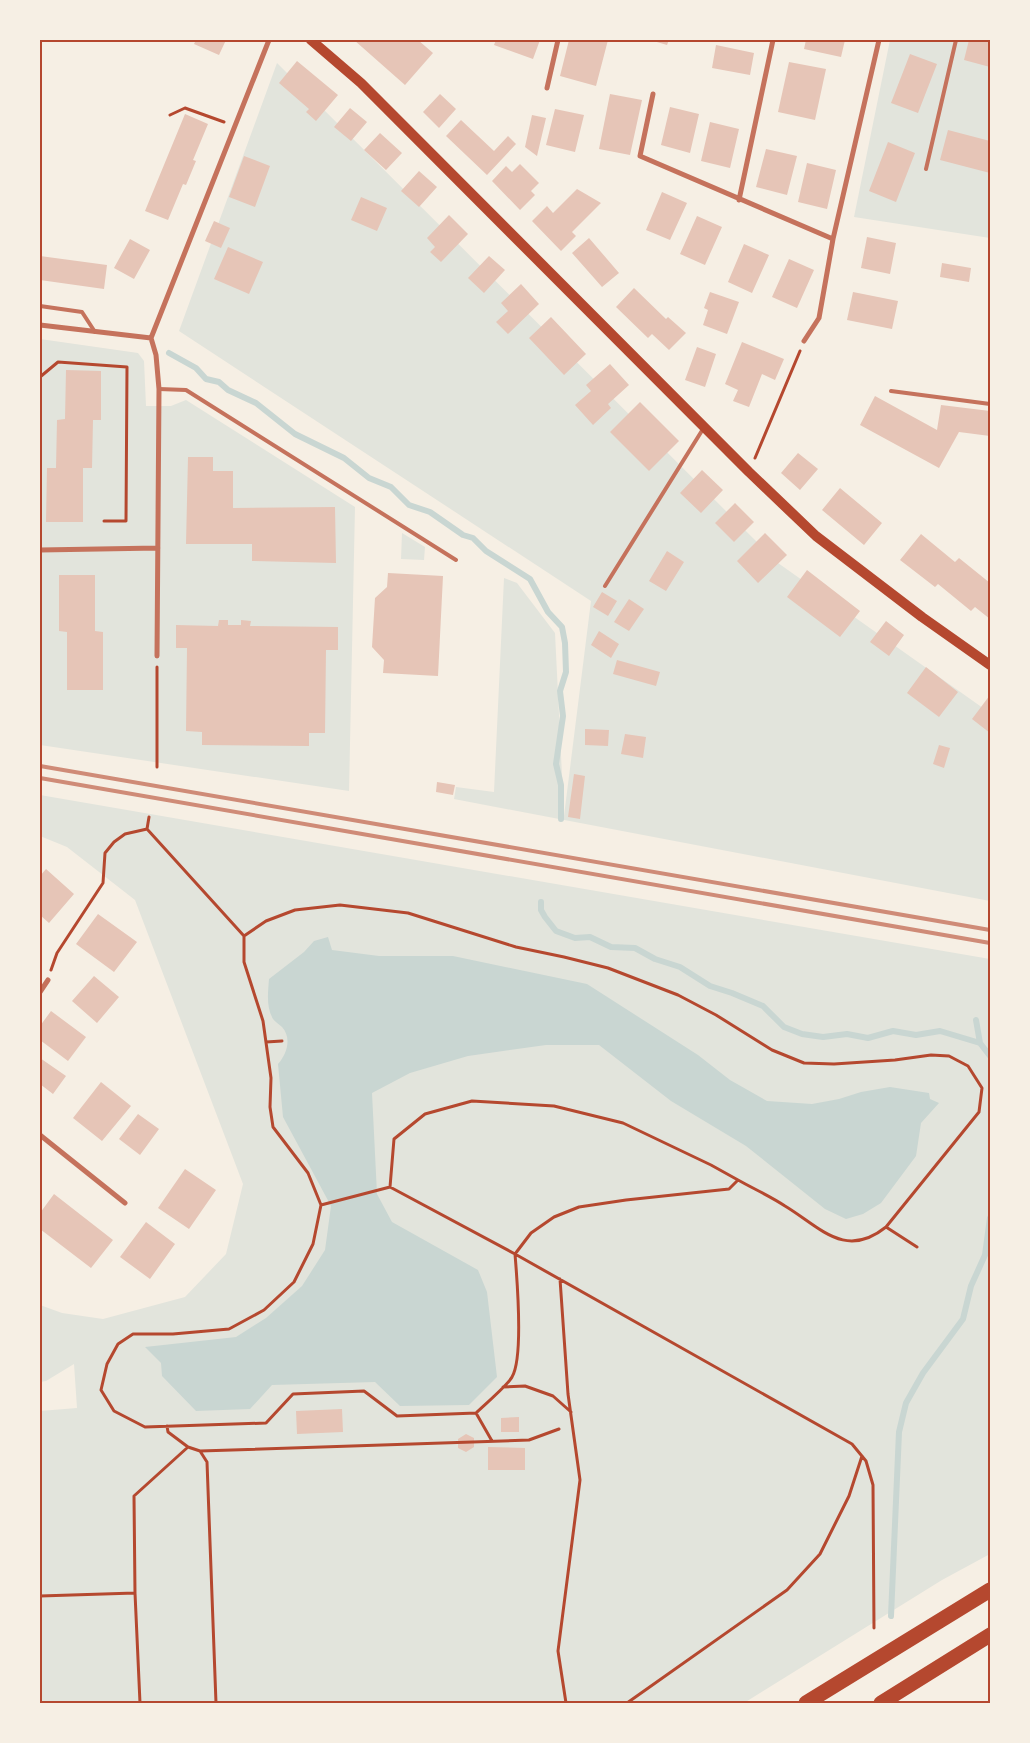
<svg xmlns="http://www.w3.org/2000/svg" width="1030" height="1743" viewBox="0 0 1030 1743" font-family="'Playfair Display',serif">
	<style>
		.green { fill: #e2e4dc }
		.water { fill: #c9d6d2 }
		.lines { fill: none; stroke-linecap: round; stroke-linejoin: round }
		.stream { stroke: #c9d6d2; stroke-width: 6 }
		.building { fill: #e6c5b7 }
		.path { stroke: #b5482f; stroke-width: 3 }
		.service { stroke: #c5725c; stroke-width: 4 }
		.minor { stroke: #c5725c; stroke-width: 5 }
		.secondary { stroke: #b5482f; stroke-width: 10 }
		.motorway { stroke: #b5482f; stroke-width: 15 }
		.rail { stroke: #cf8b77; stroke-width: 4 }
		.neatline { fill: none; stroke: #b5482f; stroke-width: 2 }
	</style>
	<rect width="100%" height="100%" fill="#f6efe4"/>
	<path class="green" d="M890 40H990V238L854 217Z
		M277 63 778 563 990 713V901L454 799 456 787 494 792 504 578 517 583 555 633 564 816 591 601 179 331Z
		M40 339 138 353 144 361 146 406H171L186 400 355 507 349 791 40 745Z
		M402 533 425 547 424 560 401 559Z
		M40 795 990 959V1554L942 1580 744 1703H40V1411L77 1408 74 1364 46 1381 40 1382V1305L62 1313 103 1319 185 1297 226 1254 243 1184 135 900 67 847 40 836Z"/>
	<path class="water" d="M328 937 332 950 379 956H453L587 984 698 1055 730 1080 767 1101 812 1104 839 1099 861 1092 890 1087 929 1093 930 1099 939 1103 921 1123 916 1156 881 1203 863 1214 846 1219 825 1209 746 1146 671 1101 599 1045H546L468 1056 410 1073 372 1093 377 1194 392 1222 478 1270 487 1292 497 1377 469 1405 400 1406 375 1382 272 1385 250 1409 196 1411 162 1376 161 1363 145 1347 236 1337 266 1318 302 1286 325 1250 331 1206 283 1117 278 1064C287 1054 292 1038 282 1027 279 1024 275 1022 273 1019 266 1007 268 993 269 979L304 952 314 941Z"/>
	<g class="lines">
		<path class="stream" d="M169 353 196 368 206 379 219 382 228 390 256 403 295 434 344 458 369 478 391 487 409 505 430 512 463 535 473 538 486 551 530 579 548 612 562 627 565 643 566 672 560 691 563 716 556 764 561 785V819
			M541 902V910L545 917 556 931 575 938 590 937 611 947 635 948 655 959 680 967 710 986 732 993 763 1006 784 1027 802 1034 823 1037 847 1034 868 1038 893 1031 916 1035 940 1031 980 1043 990 1056
			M976 1020 980 1043
			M891 1616 899 1432 906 1403 923 1373 963 1319 971 1286 985 1255 990 1218"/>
	</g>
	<path class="building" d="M196 40H226L219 55 194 44Z
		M354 40H418L433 53 405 85Z
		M496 40H540L533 59 494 45Z
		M569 40H608L596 86 560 76Z
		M650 40H669L667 45Z
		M806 40H845L841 57 804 49Z
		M969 40H990V67L964 60Z
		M716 45 754 53 750 75 712 68Z
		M910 54 937 64 918 113 891 103Z
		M297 61 338 95 316 121 306 112 309 109 279 83Z
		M789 62 826 69 815 120 778 112Z
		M440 94 456 109 439 128 423 112Z
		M610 94 642 100 630 155 599 149Z
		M670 107 699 114 690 153 661 145Z
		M350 108 367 122 351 141 334 127Z
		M555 109 584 115 575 152 546 145Z
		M185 114 208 124 193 160 196 161 186 185 183 184 168 220 145 211Z
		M532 115 546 118 537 156 525 147Z
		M461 120 494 151 508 136 516 144 487 175 446 136Z
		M710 122 739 129 730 168 701 161Z
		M948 130 990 141V173L940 160Z
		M380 133 402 153 386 170 364 150Z
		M888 142 915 153 896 202 869 191Z
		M766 149 797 156 787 195 756 187Z
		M244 156 270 166 255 207 229 197Z
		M807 163 836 170 827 209 798 202Z
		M520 164 539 183 531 191 535 195 520 210 492 181 506 166 512 172Z
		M419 171 437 187 419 207 401 191Z
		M577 189 601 203 572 232 576 236 561 251 532 221 547 206 553 213Z
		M662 192 687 203 670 240 646 230Z
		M361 197 387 208 377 231 351 220Z
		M449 215 468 234 441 262 430 252 435 247 427 238Z
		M697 216 722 227 705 265 680 254Z
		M214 221 230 228 221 248 205 241Z
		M867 237 896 243 890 274 861 268Z
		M589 238 619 273 602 287 572 253Z
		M130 239 150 250 134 279 114 268Z
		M744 244 769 255 752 293 728 282Z
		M228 247 263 262 249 294 214 279Z
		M40 256 107 265 104 289 40 280Z
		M489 256 505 270 484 293 468 278Z
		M789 259 814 270 797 308 772 297Z
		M942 263 971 268 969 282 940 277Z
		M521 284 539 304 508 334 496 322 508 311 501 303Z
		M634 288 666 319 668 317 686 333 669 350 652 334 648 338 616 307Z
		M710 292 739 302 727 334 703 325 708 310 704 308Z
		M853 292 898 301 892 329 847 320Z
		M551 317 586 354 564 375 529 338Z
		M742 342 784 359 775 380 762 374 749 407 733 401 738 390 725 384Z
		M697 347 716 354 705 387 685 380Z
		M610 364 629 385 608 404 611 408 593 425 575 405 591 391 586 385Z
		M66 370 101 371V420H93L92 468H83V522H46L47 468H56L57 420 65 419Z
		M875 396 937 430 941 405 990 411V436L959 432 939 468 860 425Z
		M640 402 679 441 649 471 610 432Z
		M798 453 818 469 800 490 781 473Z
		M188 457H213V471H233V508L335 507 336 563 252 561V544H186Z
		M702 470 723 490 701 513 680 493Z
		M840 488 882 523 864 545 822 510Z
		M735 503 754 522 734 542 715 523Z
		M765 533 787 555 758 583 737 561Z
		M921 534 955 562 959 558 990 583V619L975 607 971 611 938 584 935 587 900 560Z
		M667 551 684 562 666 591 649 581Z
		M807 570 860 611 840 637 787 597Z
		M388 573 443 576 438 676 383 673 384 660 372 647 375 598 387 587Z
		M59 575H95V631L103 632V690H67V632L59 631Z
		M602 592 617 601 608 616 593 607Z
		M629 599 644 609 629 631 614 622Z
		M219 620H228V625H241V620L251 621 250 626 338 627V650H326L325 733H309V746L202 745V732L186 731 187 648H176V625L218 626Z
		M886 621 904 635 889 656 870 642Z
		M599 631 619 644 611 658 591 645Z
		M617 660 660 672 656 686 613 674Z
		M926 667 958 692 939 717 907 693Z
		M990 695V733L972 719Z
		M585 729 609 730 608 746 585 745Z
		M625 734 646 737 643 758 621 754Z
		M939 745 950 748 944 768 933 764Z
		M574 774 585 776 580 819 568 817Z
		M437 782 455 785 453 795 436 792Z
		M46 869 74 894 49 923 40 915V876Z
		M98 914 137 942 114 972 76 944Z
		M94 976 119 997 97 1023 72 1001Z
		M51 1011 86 1037 68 1061 40 1040V1026Z
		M40 1058 66 1076 53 1094 40 1084Z
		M101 1082 131 1106 102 1141 73 1118Z
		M138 1114 159 1129 140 1155 119 1139Z
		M185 1169 216 1190 189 1229 158 1208Z
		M54 1194 113 1240 91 1268 40 1229V1213Z
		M146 1222 175 1244 150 1279 120 1257Z
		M342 1409 343 1432 297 1434 296 1411Z
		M519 1417V1432H501V1418Z
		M466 1434 474 1438V1447L466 1452 458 1448V1439Z
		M488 1447 525 1448V1470H488Z"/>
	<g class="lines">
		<path class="path" d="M170 115 185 108 224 122
			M40 377 58 362 127 367 126 521H104
			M755 458 800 351
			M157 767V667
			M149 817 147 829 244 936V962L263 1021 271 1078 270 1107 273 1127 308 1173 321 1205 313 1244 294 1282 264 1310 229 1329 173 1334H133L118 1344 107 1364 101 1390 114 1411 145 1427 266 1423 293 1394 364 1391 397 1416 476 1413C484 1405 508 1385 512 1377 524 1357 517 1279 515 1254L531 1233 554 1217 579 1207 626 1200 729 1189 738 1180C754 1189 770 1196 785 1206 820 1227 845 1260 886 1227L979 1112 982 1088 968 1066 949 1056 931 1055 895 1060 834 1064 804 1063 772 1050 716 1015 678 995 608 968 564 957 516 947 408 913 340 905 295 910 266 921 244 936
			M51 970 57 953 103 883 105 853 114 842 125 834 147 829
			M266 1042 282 1041
			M390 1187 394 1139 425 1114 472 1101 554 1106 623 1123 711 1165 738 1180
			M321 1205 390 1187 515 1254 852 1444 866 1461 873 1485 874 1628
			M886 1227 917 1247
			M560 1279 568 1394 580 1480 558 1651 566 1703
			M503 1387 525 1386 553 1396 571 1412
			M476 1413 492 1441
			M167 1426 168 1432 188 1447 200 1451 529 1440 559 1429
			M200 1451 207 1462 216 1703
			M40 1596 135 1593
			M140 1703 135 1593 134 1496 188 1447
			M627 1703 787 1590 820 1554 849 1496 862 1456"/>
		<path class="service" d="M926 169 956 40
			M40 306 82 312 95 332
			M159 389 186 390 456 560
			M891 391 990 404
			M605 586 703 429"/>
		<path class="minor" d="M547 88 558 40
			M653 94 640 156 833 239
			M739 200 773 40
			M40 325 151 338
			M804 341 819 318 833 239 879 40
			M40 550 158 548
			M157 656 159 389 156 355 151 338 269 40
			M40 992 48 980
			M40 1135 125 1203"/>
		<path class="secondary" d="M311 40 361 83 749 472 816 536 922 617 990 665"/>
		<path class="motorway" d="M806 1703 990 1590
			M881 1703 990 1635"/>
		<path class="rail" d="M40 766 990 930
			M40 778 990 943"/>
	</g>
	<rect width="1030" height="1743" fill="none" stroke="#f6efe4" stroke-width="82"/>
	<rect x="41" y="41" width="948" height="1661" class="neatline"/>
</svg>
